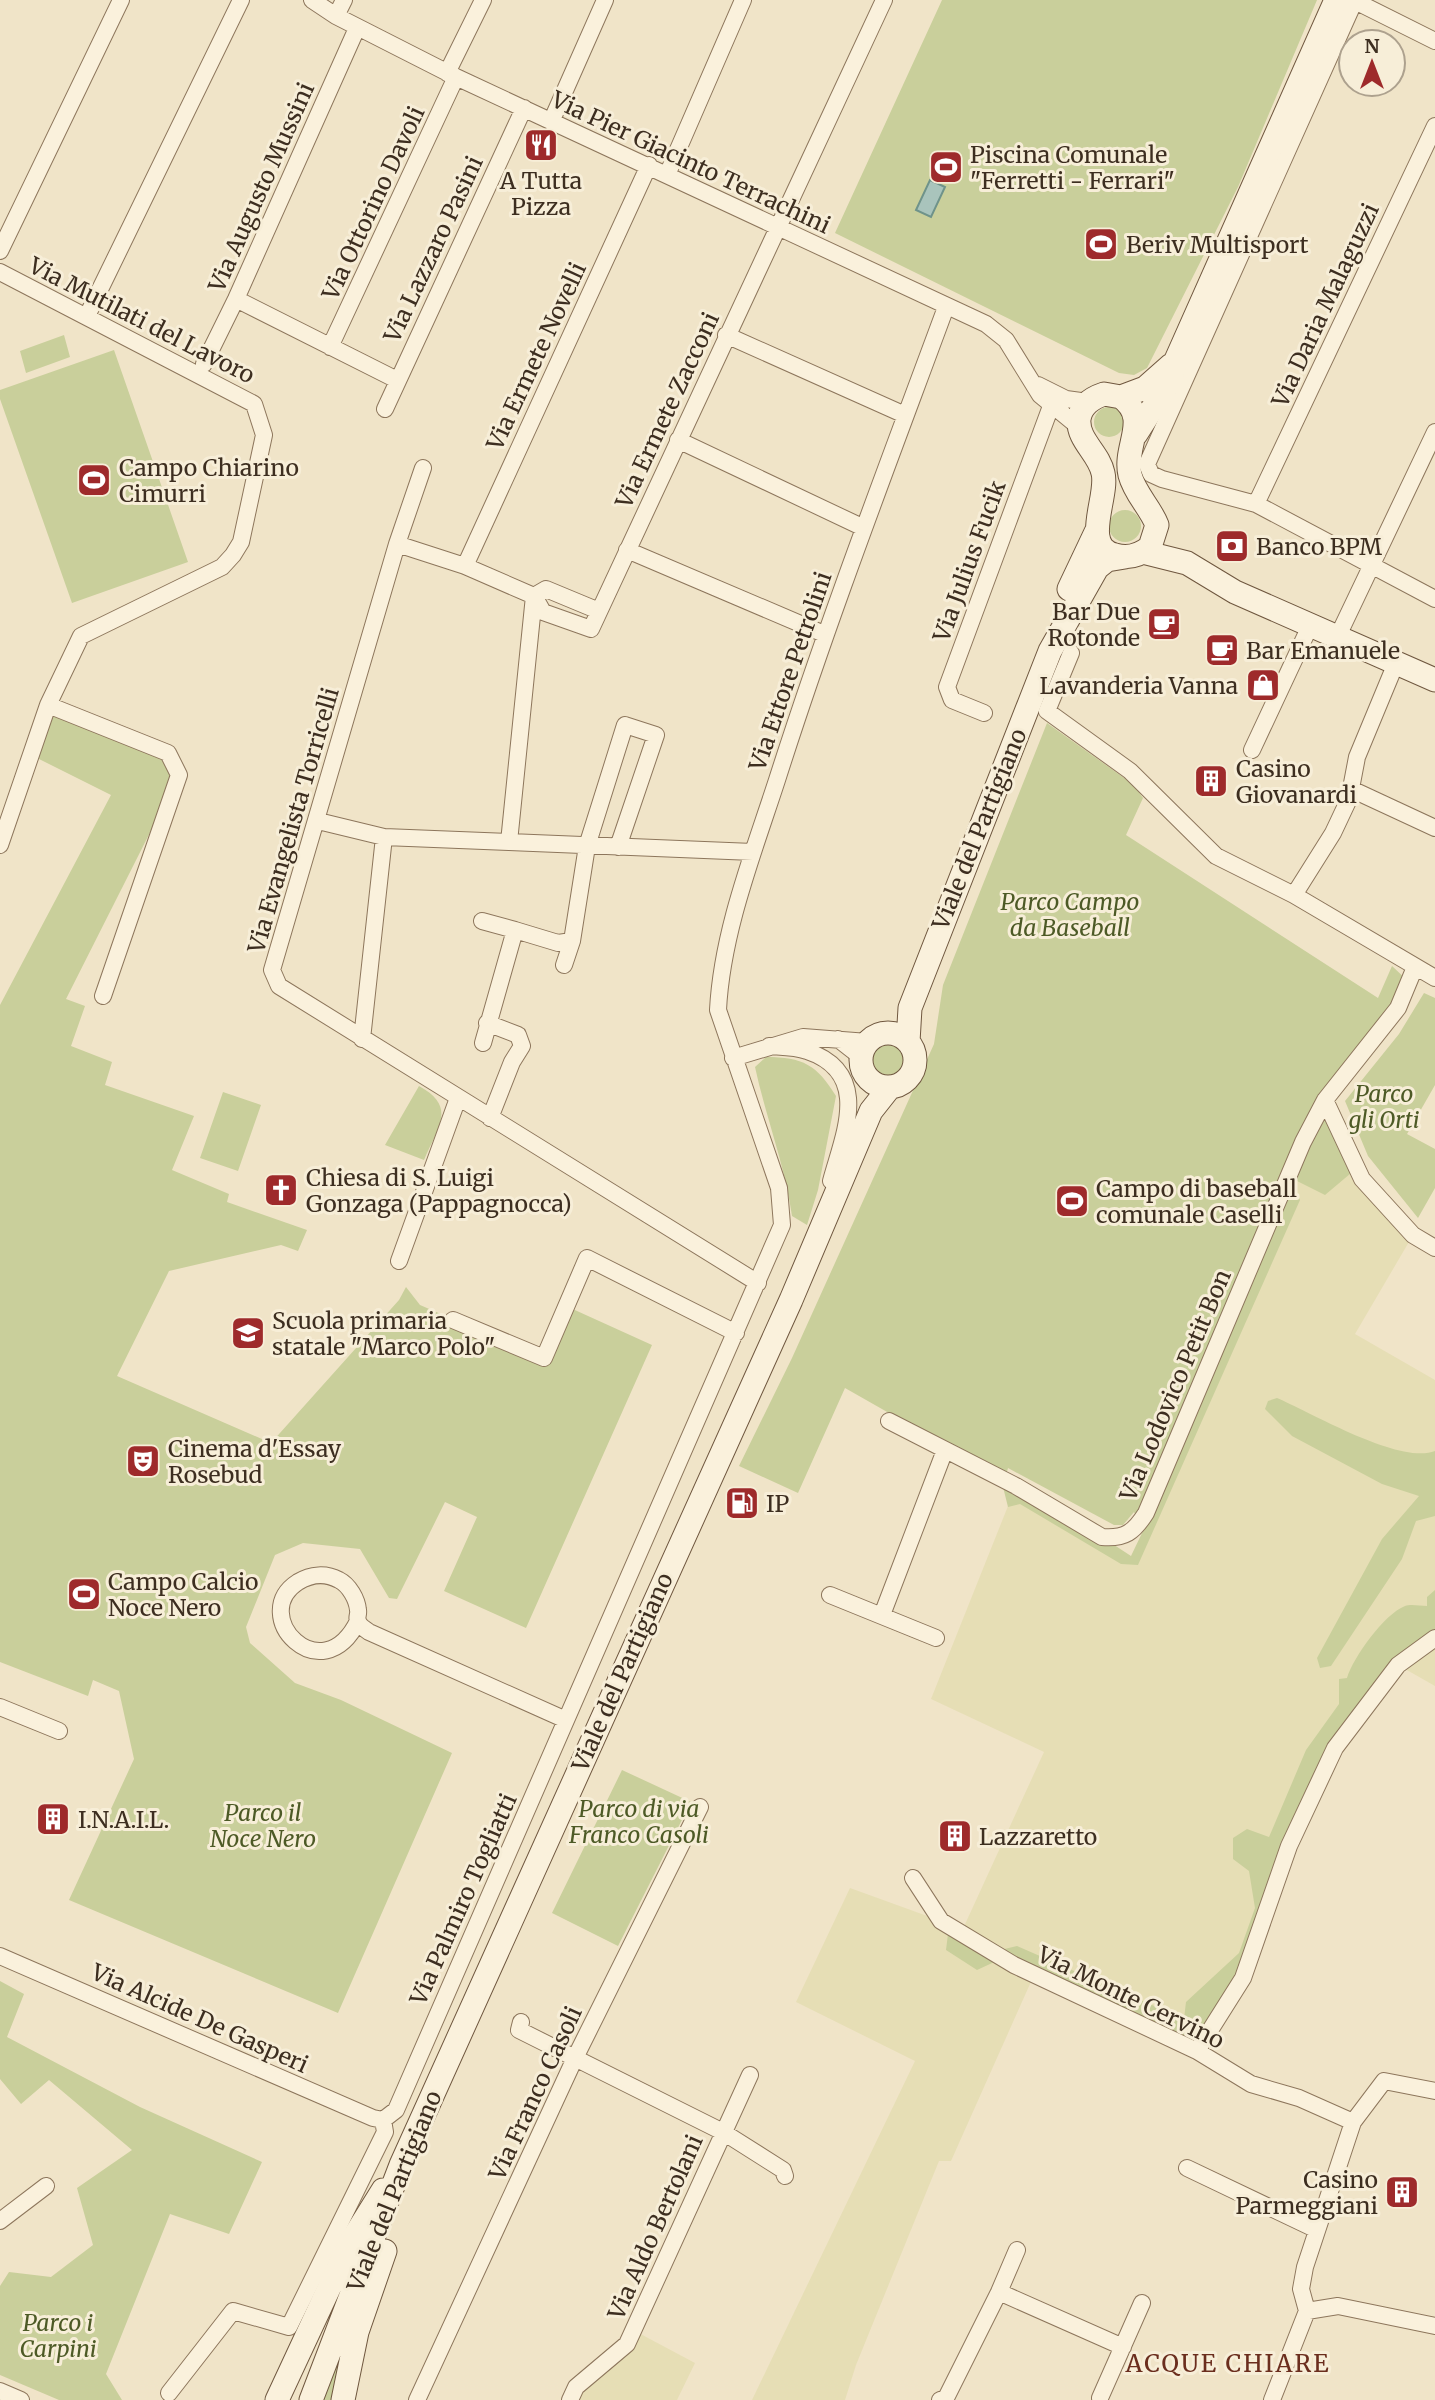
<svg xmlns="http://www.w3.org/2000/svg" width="1435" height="2400" viewBox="0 0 1435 2400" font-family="Merriweather,serif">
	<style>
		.farmland { fill: #e6deb5 }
		.green { fill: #c9cf9b }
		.water { fill: #a9c4bc; stroke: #6f938a; stroke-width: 2 }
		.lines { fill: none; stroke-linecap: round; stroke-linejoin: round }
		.minor-casing { stroke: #8d765c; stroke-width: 18 }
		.secondary-casing { stroke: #6f573f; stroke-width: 25 }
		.minor { stroke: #faf1dc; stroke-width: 16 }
		.secondary { stroke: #faf1dc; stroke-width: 23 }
		.labels { text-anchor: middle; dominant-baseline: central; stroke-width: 6; stroke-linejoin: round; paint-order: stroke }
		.poi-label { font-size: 23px; fill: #3d2e20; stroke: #f7eed8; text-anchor: start }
		.street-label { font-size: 23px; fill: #3d2e20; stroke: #f7eed8 }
		.park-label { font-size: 23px; font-style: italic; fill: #4d5a26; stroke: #f7eed8 }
		.neighbourhood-label { font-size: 24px; letter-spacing: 2px; fill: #6b2e1e; stroke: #f7eed8 }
	</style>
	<rect width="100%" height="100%" fill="#f0e4c8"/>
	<path class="farmland" d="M1357 1168 1413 1235 1355 1334 1435 1380V1686L1398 1665 1335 1748 1197 2050 1034 1975 951 2161H939L856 2365 845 2400H752L915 2061 796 2002 850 1888 941 1921 961 1933 1044 1752 931 1699 1016 1486 1138 1561 1288 1176Z
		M633 2330 695 2363 677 2400H570Z"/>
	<path class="green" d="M942 0H1317L1238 187 1147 368 1134 375 1119 373 835 233Z
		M64 335 70 357 26 373 20 351Z
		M114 350 188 562 72 603 0 399V390Z
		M1094 422a15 15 0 1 1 30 0a15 15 0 1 1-30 0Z
		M1109 526a16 16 0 1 1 32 0a16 16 0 1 1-32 0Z
		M48 705 168 753 179 775 66 999 85 1006 71 1046 112 1062 105 1085 194 1116 172 1170 229 1194 227 1202 307 1230 298 1251 281 1245 169 1271 117 1376 271 1443 399 1300 406 1287 420 1305 536 1355 566 1306 652 1345 526 1628 444 1591 477 1517 445 1502 397 1599 389 1598 360 1549 303 1543 275 1555 246 1627 250 1643 295 1683 341 1700 452 1753 338 2013 69 1900 134 1759 119 1691 93 1680 88 1696 0 1662V1005L111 795 33 756Z
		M1047 723 1134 785 1143 798 1126 835 1378 998 1392 966 1408 981 1328 1104 1357 1168 1325 1195 1293 1179 1291 1182 1300 1200 1138 1565 1121 1564 1020 1504 1008 1507 1003 1487 1102 1537 1131 1556 1143 1531 1134 1512 1123 1525H1114L1008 1468 1005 1479 845 1388 798 1493 739 1466 792 1358 934 1044 943 985Z
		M1424 993 1435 998V1085L1407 1134 1435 1149V1188L1418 1218 1368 1156 1345 1101 1399 1034Z
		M873 1060a15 15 0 1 1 30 0a15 15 0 1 1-30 0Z
		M766 1057C803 1057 817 1065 836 1096L818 1190 807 1225 792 1216C785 1165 766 1118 755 1067Z
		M419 1086C458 1107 437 1128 424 1160L385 1145Z
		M223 1092 261 1105 238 1171 200 1158Z
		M1277 1398C1312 1413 1400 1465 1435 1451V1516L1416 1521 1402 1559 1331 1666 1320 1668 1317 1658 1382 1539 1419 1496 1382 1484 1292 1436 1265 1409 1268 1401Z
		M1435 1590V1646L1398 1665 1335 1748 1243 1978 1197 2050 1003 1958 977 1970 946 1950 948 1934 992 1952 1017 1946 1184 2019 1186 2002 1239 1953 1255 1908 1249 1871 1233 1859V1838L1247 1829 1269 1837 1306 1750 1339 1704V1679L1347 1678C1353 1658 1384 1614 1405 1606 1411 1604 1420 1606 1427 1606V1597Z
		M622 1770 691 1802 618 1946 552 1913Z
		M0 1981 24 1994 7 2037 140 2107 262 2162 229 2234 170 2214 106 2374 122 2400H59L0 2375V2286L9 2272 51 2277 93 2245 77 2188 132 2150 49 2080 21 2104 0 2079Z
		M377 2247 336 2400H323Z"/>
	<path class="water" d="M930 180 945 187 931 217 916 210Z"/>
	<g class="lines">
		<g class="minor-casing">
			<path id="minor" d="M312 0 336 16 456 77 986 324 1006 340 1040 395 1079 427
				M1355 0 1147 464 1151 474 1162 479 1256 504 1435 599
				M1355 1 1435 41
				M336 16 344 0
				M447 73 483 0
				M551 122 605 0
				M667 175 743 0
				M0 251 121 0
				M0 272 254 404 264 435 241 542 233 555 222 567 81 636 48 705 0 845
				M236 299 397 380
				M87 316 241 0
				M726 335 905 415
				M330 347 456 77
				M204 364 236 299 357 28
				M1038 385 1066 399 1088 402
				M385 409 524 108
				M678 440 864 528
				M423 468 397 544 272 970 279 986 758 1283
				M1256 504 1435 126
				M397 544 465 566 534 596
				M627 550 824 634
				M465 566 649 165
				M534 596 543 612 591 629 884 0
				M534 596 546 589 599 611
				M1337 638 1435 432
				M1071 653 1047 711 1130 771 1216 856 1294 895
				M1396 663 1357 757 1349 799 1333 833 1294 895 1435 978
				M48 705 168 753 179 775 103 996
				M984 713 952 700 947 687 1051 406
				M1252 750 1310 626
				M1351 789 1435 828
				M318 821 384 837 509 842 534 596
				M509 842 753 852
				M482 921 515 930
				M564 965 572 941 587 846 625 725 656 735 618 847
				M487 1023 518 1035 522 1046 512 1062 490 1118
				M362 1039 384 837
				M838 1039 861 1057
				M483 1043 515 930 558 943 572 941
				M769 1046C781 1047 796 1047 807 1051 873 1073 843 1136 831 1181
				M733 1058 803 1037 868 1042
				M1325 1100 1362 1179 1413 1235 1435 1248
				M399 1261 458 1098
				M453 1320 544 1358 587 1258 736 1333
				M889 1421 1016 1486 1102 1537C1125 1539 1134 1532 1146 1513L1303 1142 1325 1100 1398 1008 1415 967
				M830 1595 936 1638
				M882 1615 945 1450
				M358 1621C322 1694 247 1615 298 1582 311 1574 326 1573 339 1580 349 1585 357 1599 358 1610 359 1614 356 1618 358 1621 359 1625 366 1630 369 1632L566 1720
				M0 1707 59 1731
				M913 1878 941 1921 1014 1965 1197 2051 1251 2084 1299 2098 1353 2122
				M0 1956 373 2118 383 2120
				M521 2022 519 2030 723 2132 783 2170 785 2176
				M1197 2051 1243 1978 1289 1846 1335 1748 1398 1665 1435 1638
				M383 2120 396 2110 782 1225 779 1188 718 1010C722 932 753 854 777 780 828 620 888 464 946 307
				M1187 2168 1317 2230
				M0 2221 46 2186
				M999 2292 1123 2347
				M1307 2311 1301 2289 1305 2267 1353 2122 1384 2081 1435 2091
				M1307 2311 1338 2306 1435 2326
				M0 2391 21 2400
				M169 2393 233 2311 289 2327 385 2132 383 2120
				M1100 2398 1142 2303
				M417 2400 575 2058 700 1807
				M570 2400 576 2387 627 2344 750 2075
				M940 2400 946 2398 999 2292 1017 2250
				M1272 2400 1307 2311"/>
		</g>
		<g class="secondary-casing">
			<path id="secondary" d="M1104 394 1121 397C1151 419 1123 446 1130 475 1135 494 1150 507 1157 525L1150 547C1140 555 1128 559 1115 555 1080 546 1109 497 1103 473 1099 453 1077 440 1079 419 1081 405 1092 398 1104 394Z
				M1121 397 1145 388 1171 365
				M1136 434 1170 381 1176 360 1336 0
				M1143 552 1187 563 1235 592 1435 680
				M1069 589 1096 532
				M861 1060a27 27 0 1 1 54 0a27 27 0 1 1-54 0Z
				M908 1042 910 1008 1050 651 1097 568 1107 560 1125 557
				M277 2400 350 2243 383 2190
				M311 2400 401 2165 791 1300 871 1111 890 1087
				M343 2400 357 2332 385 2251"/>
		</g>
		<use href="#minor" class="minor"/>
		<use href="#secondary" class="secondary"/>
	</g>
	<defs>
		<g id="restaurant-square" transform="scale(1.75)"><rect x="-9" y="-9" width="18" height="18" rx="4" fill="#9e2a2b" stroke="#f7eed8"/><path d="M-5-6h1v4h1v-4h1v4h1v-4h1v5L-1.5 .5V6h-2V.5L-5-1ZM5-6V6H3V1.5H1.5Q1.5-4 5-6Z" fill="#fff"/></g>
		<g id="stadium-square" transform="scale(1.75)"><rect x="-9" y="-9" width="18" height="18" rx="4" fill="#9e2a2b" stroke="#f7eed8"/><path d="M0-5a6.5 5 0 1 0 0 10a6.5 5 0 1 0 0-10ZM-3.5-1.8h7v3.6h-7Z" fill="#fff"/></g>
		<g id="bank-square" transform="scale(1.75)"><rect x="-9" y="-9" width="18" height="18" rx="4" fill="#9e2a2b" stroke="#f7eed8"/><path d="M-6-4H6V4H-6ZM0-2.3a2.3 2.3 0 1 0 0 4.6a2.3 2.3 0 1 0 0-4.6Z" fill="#fff"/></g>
		<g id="cafe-square" transform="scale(1.75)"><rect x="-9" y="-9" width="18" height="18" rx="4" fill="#9e2a2b" stroke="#f7eed8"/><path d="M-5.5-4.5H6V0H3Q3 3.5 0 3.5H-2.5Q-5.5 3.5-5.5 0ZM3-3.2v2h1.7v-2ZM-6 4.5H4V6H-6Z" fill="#fff"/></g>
		<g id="shop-square" transform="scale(1.75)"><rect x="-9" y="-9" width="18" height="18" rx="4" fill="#9e2a2b" stroke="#f7eed8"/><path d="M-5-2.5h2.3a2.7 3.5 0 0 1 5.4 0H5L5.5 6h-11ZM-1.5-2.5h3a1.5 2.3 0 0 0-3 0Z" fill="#fff"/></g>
		<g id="building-square" transform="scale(1.75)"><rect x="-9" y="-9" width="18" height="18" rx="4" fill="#9e2a2b" stroke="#f7eed8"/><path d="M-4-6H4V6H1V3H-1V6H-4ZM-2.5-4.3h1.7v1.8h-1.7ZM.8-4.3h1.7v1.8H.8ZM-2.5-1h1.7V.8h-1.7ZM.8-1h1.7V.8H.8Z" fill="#fff"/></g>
		<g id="church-square" transform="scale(1.75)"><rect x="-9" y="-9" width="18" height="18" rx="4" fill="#9e2a2b" stroke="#f7eed8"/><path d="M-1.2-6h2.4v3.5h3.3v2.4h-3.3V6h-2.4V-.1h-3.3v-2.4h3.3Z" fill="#fff"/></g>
		<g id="school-square" transform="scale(1.75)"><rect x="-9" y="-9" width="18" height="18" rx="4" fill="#9e2a2b" stroke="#f7eed8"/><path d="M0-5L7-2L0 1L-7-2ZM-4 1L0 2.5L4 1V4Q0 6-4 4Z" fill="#fff"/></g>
		<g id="theatre-square" transform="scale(1.75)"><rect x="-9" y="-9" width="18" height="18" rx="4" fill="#9e2a2b" stroke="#f7eed8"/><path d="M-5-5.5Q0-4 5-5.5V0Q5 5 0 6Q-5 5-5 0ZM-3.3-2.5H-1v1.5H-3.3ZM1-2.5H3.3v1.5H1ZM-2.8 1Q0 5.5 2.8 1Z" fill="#fff"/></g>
		<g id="fuel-square" transform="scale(1.75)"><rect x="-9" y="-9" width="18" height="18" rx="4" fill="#9e2a2b" stroke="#f7eed8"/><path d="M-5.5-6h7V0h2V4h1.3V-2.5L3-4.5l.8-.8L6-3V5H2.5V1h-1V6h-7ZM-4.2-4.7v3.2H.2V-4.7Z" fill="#fff"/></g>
	</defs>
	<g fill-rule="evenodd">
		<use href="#restaurant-square" x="541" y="145"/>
		<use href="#stadium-square" x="946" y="167"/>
		<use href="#stadium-square" x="1101" y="244"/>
		<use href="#stadium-square" x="94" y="480"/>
		<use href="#bank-square" x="1232" y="546"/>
		<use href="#cafe-square" x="1164" y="624"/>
		<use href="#cafe-square" x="1222" y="650"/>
		<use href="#shop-square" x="1263" y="685"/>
		<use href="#building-square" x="1211" y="781"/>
		<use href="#church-square" x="281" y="1190"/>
		<use href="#stadium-square" x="1072" y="1201"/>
		<use href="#school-square" x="248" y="1333"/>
		<use href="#theatre-square" x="143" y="1461"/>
		<use href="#fuel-square" x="742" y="1503"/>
		<use href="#stadium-square" x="84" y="1594"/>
		<use href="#building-square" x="53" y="1819"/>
		<use href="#building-square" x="955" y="1836"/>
		<use href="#building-square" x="1402" y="2192"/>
	</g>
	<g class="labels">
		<g class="poi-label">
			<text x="970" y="154">Piscina Comunale<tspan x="970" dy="26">"Ferretti - Ferrari"</tspan></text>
			<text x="541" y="180" text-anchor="middle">A Tutta<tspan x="541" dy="26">Pizza</tspan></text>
			<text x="1126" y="244">Beriv Multisport</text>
			<text x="119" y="467">Campo Chiarino<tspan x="119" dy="26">Cimurri</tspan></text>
			<text x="1256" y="546">Banco BPM</text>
			<text x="1140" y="611" text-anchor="end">Bar Due<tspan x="1140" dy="26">Rotonde</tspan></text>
			<text x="1246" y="650">Bar Emanuele</text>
			<text x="1238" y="685" text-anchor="end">Lavanderia Vanna</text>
			<text x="1236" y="768">Casino<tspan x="1236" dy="26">Giovanardi</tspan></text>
			<text x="306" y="1177">Chiesa di S. Luigi<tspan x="306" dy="26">Gonzaga (Pappagnocca)</tspan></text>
			<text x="1096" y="1188">Campo di baseball<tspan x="1096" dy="26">comunale Caselli</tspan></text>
			<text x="272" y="1320">Scuola primaria<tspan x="272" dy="26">statale "Marco Polo"</tspan></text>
			<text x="168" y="1448">Cinema d'Essay<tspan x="168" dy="26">Rosebud</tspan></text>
			<text x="766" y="1503">IP</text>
			<text x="108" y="1581">Campo Calcio<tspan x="108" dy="26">Noce Nero</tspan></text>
			<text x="78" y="1819">I.N.A.I.L.</text>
			<text x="979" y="1836">Lazzaretto</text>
			<text x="1378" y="2179" text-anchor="end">Casino<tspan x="1378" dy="26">Parmeggiani</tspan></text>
		</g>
		<g class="street-label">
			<text transform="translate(691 162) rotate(25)">Via Pier Giacinto Terrachini</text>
			<text transform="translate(261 187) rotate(-66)">Via Augusto Mussini</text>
			<text transform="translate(373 203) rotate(-65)">Via Ottorino Davoli</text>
			<text transform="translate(433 249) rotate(-65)">Via Lazzaro Pasini</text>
			<text transform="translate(1325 305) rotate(-65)">Via Daria Malaguzzi</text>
			<text transform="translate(142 320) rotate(27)">Via Mutilati del Lavoro</text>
			<text transform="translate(536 356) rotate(-65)">Via Ermete Novelli</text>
			<text transform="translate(667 410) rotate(-65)">Via Ermete Zacconi</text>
			<text transform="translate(969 561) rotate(-70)">Via Julius Fucik</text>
			<text transform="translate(790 671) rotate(-71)">Via Ettore Petrolini</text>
			<text transform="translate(293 820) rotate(-74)">Via Evangelista Torricelli</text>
			<text transform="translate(979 829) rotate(-68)">Viale del Partigiano</text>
			<text transform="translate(1175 1385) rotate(-67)">Via Lodovico Petit Bon</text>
			<text transform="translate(622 1672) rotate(-66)">Viale del Partigiano</text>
			<text transform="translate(463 1899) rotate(-66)">Via Palmiro Togliatti</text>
			<text transform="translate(1131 1997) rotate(26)">Via Monte Cervino</text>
			<text transform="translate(200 2018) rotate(24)">Via Alcide De Gasperi</text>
			<text transform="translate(535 2093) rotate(-65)">Via Franco Casoli</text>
			<text transform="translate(394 2191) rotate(-68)">Viale del Partigiano</text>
			<text transform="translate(655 2227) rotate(-66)">Via Aldo Bertolani</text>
		</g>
		<g class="park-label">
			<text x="1070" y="901">Parco Campo<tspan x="1070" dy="26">da Baseball</tspan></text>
			<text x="1384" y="1093">Parco<tspan x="1384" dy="26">gli Orti</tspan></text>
			<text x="639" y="1808">Parco di via<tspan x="639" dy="26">Franco Casoli</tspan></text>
			<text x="263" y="1812">Parco il<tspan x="263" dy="26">Noce Nero</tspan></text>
			<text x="58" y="2322">Parco i<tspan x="58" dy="26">Carpini</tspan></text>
		</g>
		<g class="neighbourhood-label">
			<text x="1228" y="2363">ACQUE CHIARE</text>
		</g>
	</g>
	<g transform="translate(1372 63)"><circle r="33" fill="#f7eed8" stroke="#ada18e" stroke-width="2"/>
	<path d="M0-5L12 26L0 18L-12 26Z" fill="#9e2a2b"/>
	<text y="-10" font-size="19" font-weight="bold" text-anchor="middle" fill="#3d2e20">N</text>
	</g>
</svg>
